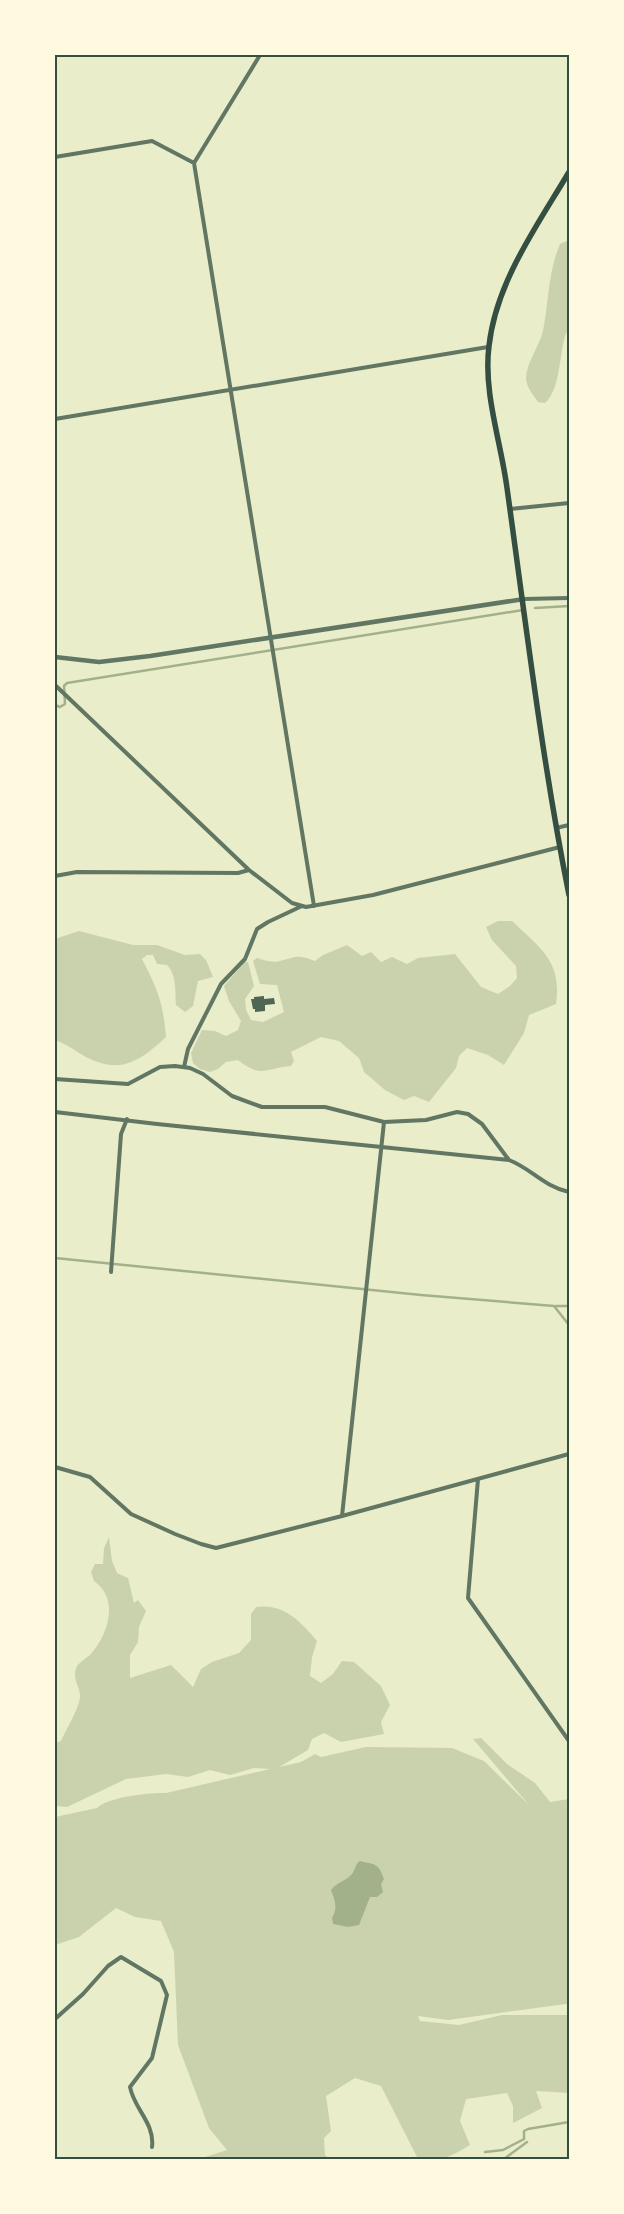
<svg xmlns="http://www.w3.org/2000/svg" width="624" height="2214" viewBox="0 0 624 2214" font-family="'Space Grotesk',sans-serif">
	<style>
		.green { fill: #cad2ad }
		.water { fill: #a3b18a }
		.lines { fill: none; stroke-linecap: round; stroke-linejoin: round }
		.stream { stroke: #a3b18a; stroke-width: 2.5 }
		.building { fill: #4f6655 }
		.minor { stroke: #617663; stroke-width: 4 }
		.tertiary { stroke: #617663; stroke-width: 4.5 }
		.primary { stroke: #344e41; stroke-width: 5.5 }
		.neatline { fill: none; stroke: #344e41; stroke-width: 2 }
	</style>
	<rect width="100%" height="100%" fill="#e9edc9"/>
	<path class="green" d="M569 240V333H566C559 353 561 389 545 403L538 402C533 395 526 386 526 378 527 361 539 347 543 331 549 301 548 272 560 244Z
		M498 921H512C541 949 562 961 556 1004L529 1015 524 1033 504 1065 488 1055 467 1048 459 1056 456 1068 429 1102 414 1096 404 1100 385 1090 364 1072 359 1058 339 1041 321 1037 291 1052 294 1061 291 1066C265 1068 262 1079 238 1060L226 1062 218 1069 210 1072 200 1069 193 1063 191 1053 202 1030 215 1031 226 1036 238 1030 241 1021 229 1001 224 986 245 962H248L254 986 245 999 246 1010 251 1020 263 1022 284 1012 277 985 260 984 253 961 257 958C263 960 273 963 280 961 297 957 297 954 315 961L323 955 347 945 362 956 371 952 381 962 392 957 407 964 418 958 455 954 481 987 498 994 510 986 517 978 516 966 492 940 486 927Z
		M79 931 133 945H157L185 955 200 954 206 960 213 977 198 981 193 1006 185 1012 176 1005C175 991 177 976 167 965L157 964 153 955H147L142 959C158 990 163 1002 166 1037 140 1061 121 1075 86 1057 76 1051 66 1044 55 1040V939Z
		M109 1537 112 1561 117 1573 128 1578 134 1603 138 1600 146 1611 139 1627 138 1642 130 1655V1678L171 1665 193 1687 201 1669 212 1662 239 1653 251 1640V1614L256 1607C284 1603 301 1622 317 1641L312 1657 310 1676 321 1683 333 1674 342 1661 354 1662 381 1686 390 1705 381 1722 384 1734 341 1742 324 1733 312 1739 308 1750 279 1767 301 1762 315 1754 321 1757 366 1747 452 1748 484 1761 529 1805 473 1739 481 1738 507 1764 535 1783 550 1802 569 1799V2005L566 2004 448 2020 418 2016 420 2021 459 2025 502 2015H569V2093L536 2091 542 2108 513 2123V2106L507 2093 466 2099 460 2121 470 2145C448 2158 443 2162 417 2157L381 2086 355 2078 326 2096 331 2131 324 2138 325 2155 330 2159H199L227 2150 209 2128 178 2045 174 1952 161 1921 135 1917 116 1908 79 1937 55 1945V1817L97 1808C107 1797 151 1792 166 1793L270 1769 254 1768 230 1775 210 1770 188 1777 166 1774 126 1779 67 1807 55 1806V1743L61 1741C66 1730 78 1710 80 1698 81 1688 72 1680 76 1668 78 1663 85 1659 90 1655 108 1635 120 1599 94 1581L91 1572 95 1564H103L104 1548Z"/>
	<path class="water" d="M360 1861C375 1865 378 1862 384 1879L381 1884 383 1892 377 1897H370L359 1925 348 1927 333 1924 332 1918C338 1908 335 1901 331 1890 337 1882 346 1881 351 1875 356 1870 354 1865 360 1861Z"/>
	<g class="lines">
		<path class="stream" d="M535 608 569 606
			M55 705 60 707 65 704 64 686 67 683 523 610
			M55 1258 421 1295 554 1306 569 1325
			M556 1306H569
			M524 2139V2131L528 2129 569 2122
			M485 2152 503 2150 524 2139
			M504 2159 527 2142"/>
	</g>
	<path class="building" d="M264 996V999L274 998 275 1004 265 1005V1011L255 1012V1009H253L251 999H254V997Z"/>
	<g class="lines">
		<path class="minor" d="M260 55 194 163 314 906
			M55 157 152 141 194 163
			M55 419 488 347
			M510 509 569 503
			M524 599 569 598
			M55 685 249 870 292 903 306 907 373 895 560 847
			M556 828 569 825
			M55 876 77 872 238 873 249 870
			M184 1067 188 1049 221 984 245 959 257 929 268 922 302 906
			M55 1079 128 1084 160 1067 175 1066 190 1068 203 1074 232 1096 262 1107H325L384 1122 426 1120 457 1112 468 1114 482 1124 509 1160
			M55 1112 157 1124 509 1160C532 1169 543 1186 569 1192
			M111 1272 121 1134 127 1119
			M55 1467 90 1477 131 1514 175 1534 201 1544 216 1548 342 1516 569 1454
			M478 1479 468 1598 569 1741
			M342 1516 384 1122
			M55 2019 83 1994 108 1966 121 1957 161 1981 167 1995 152 2058 130 2087C134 2109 155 2123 152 2147"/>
		<path class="tertiary" d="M55 657 99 662 150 656 524 599"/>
		<path class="primary" d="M569 172C537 226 496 282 489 346 483 392 501 442 507 488 526 624 542 760 569 895"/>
	</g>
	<rect width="624" height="2214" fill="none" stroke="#fefae0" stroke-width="112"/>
	<rect x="56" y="56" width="512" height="2102" class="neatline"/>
</svg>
